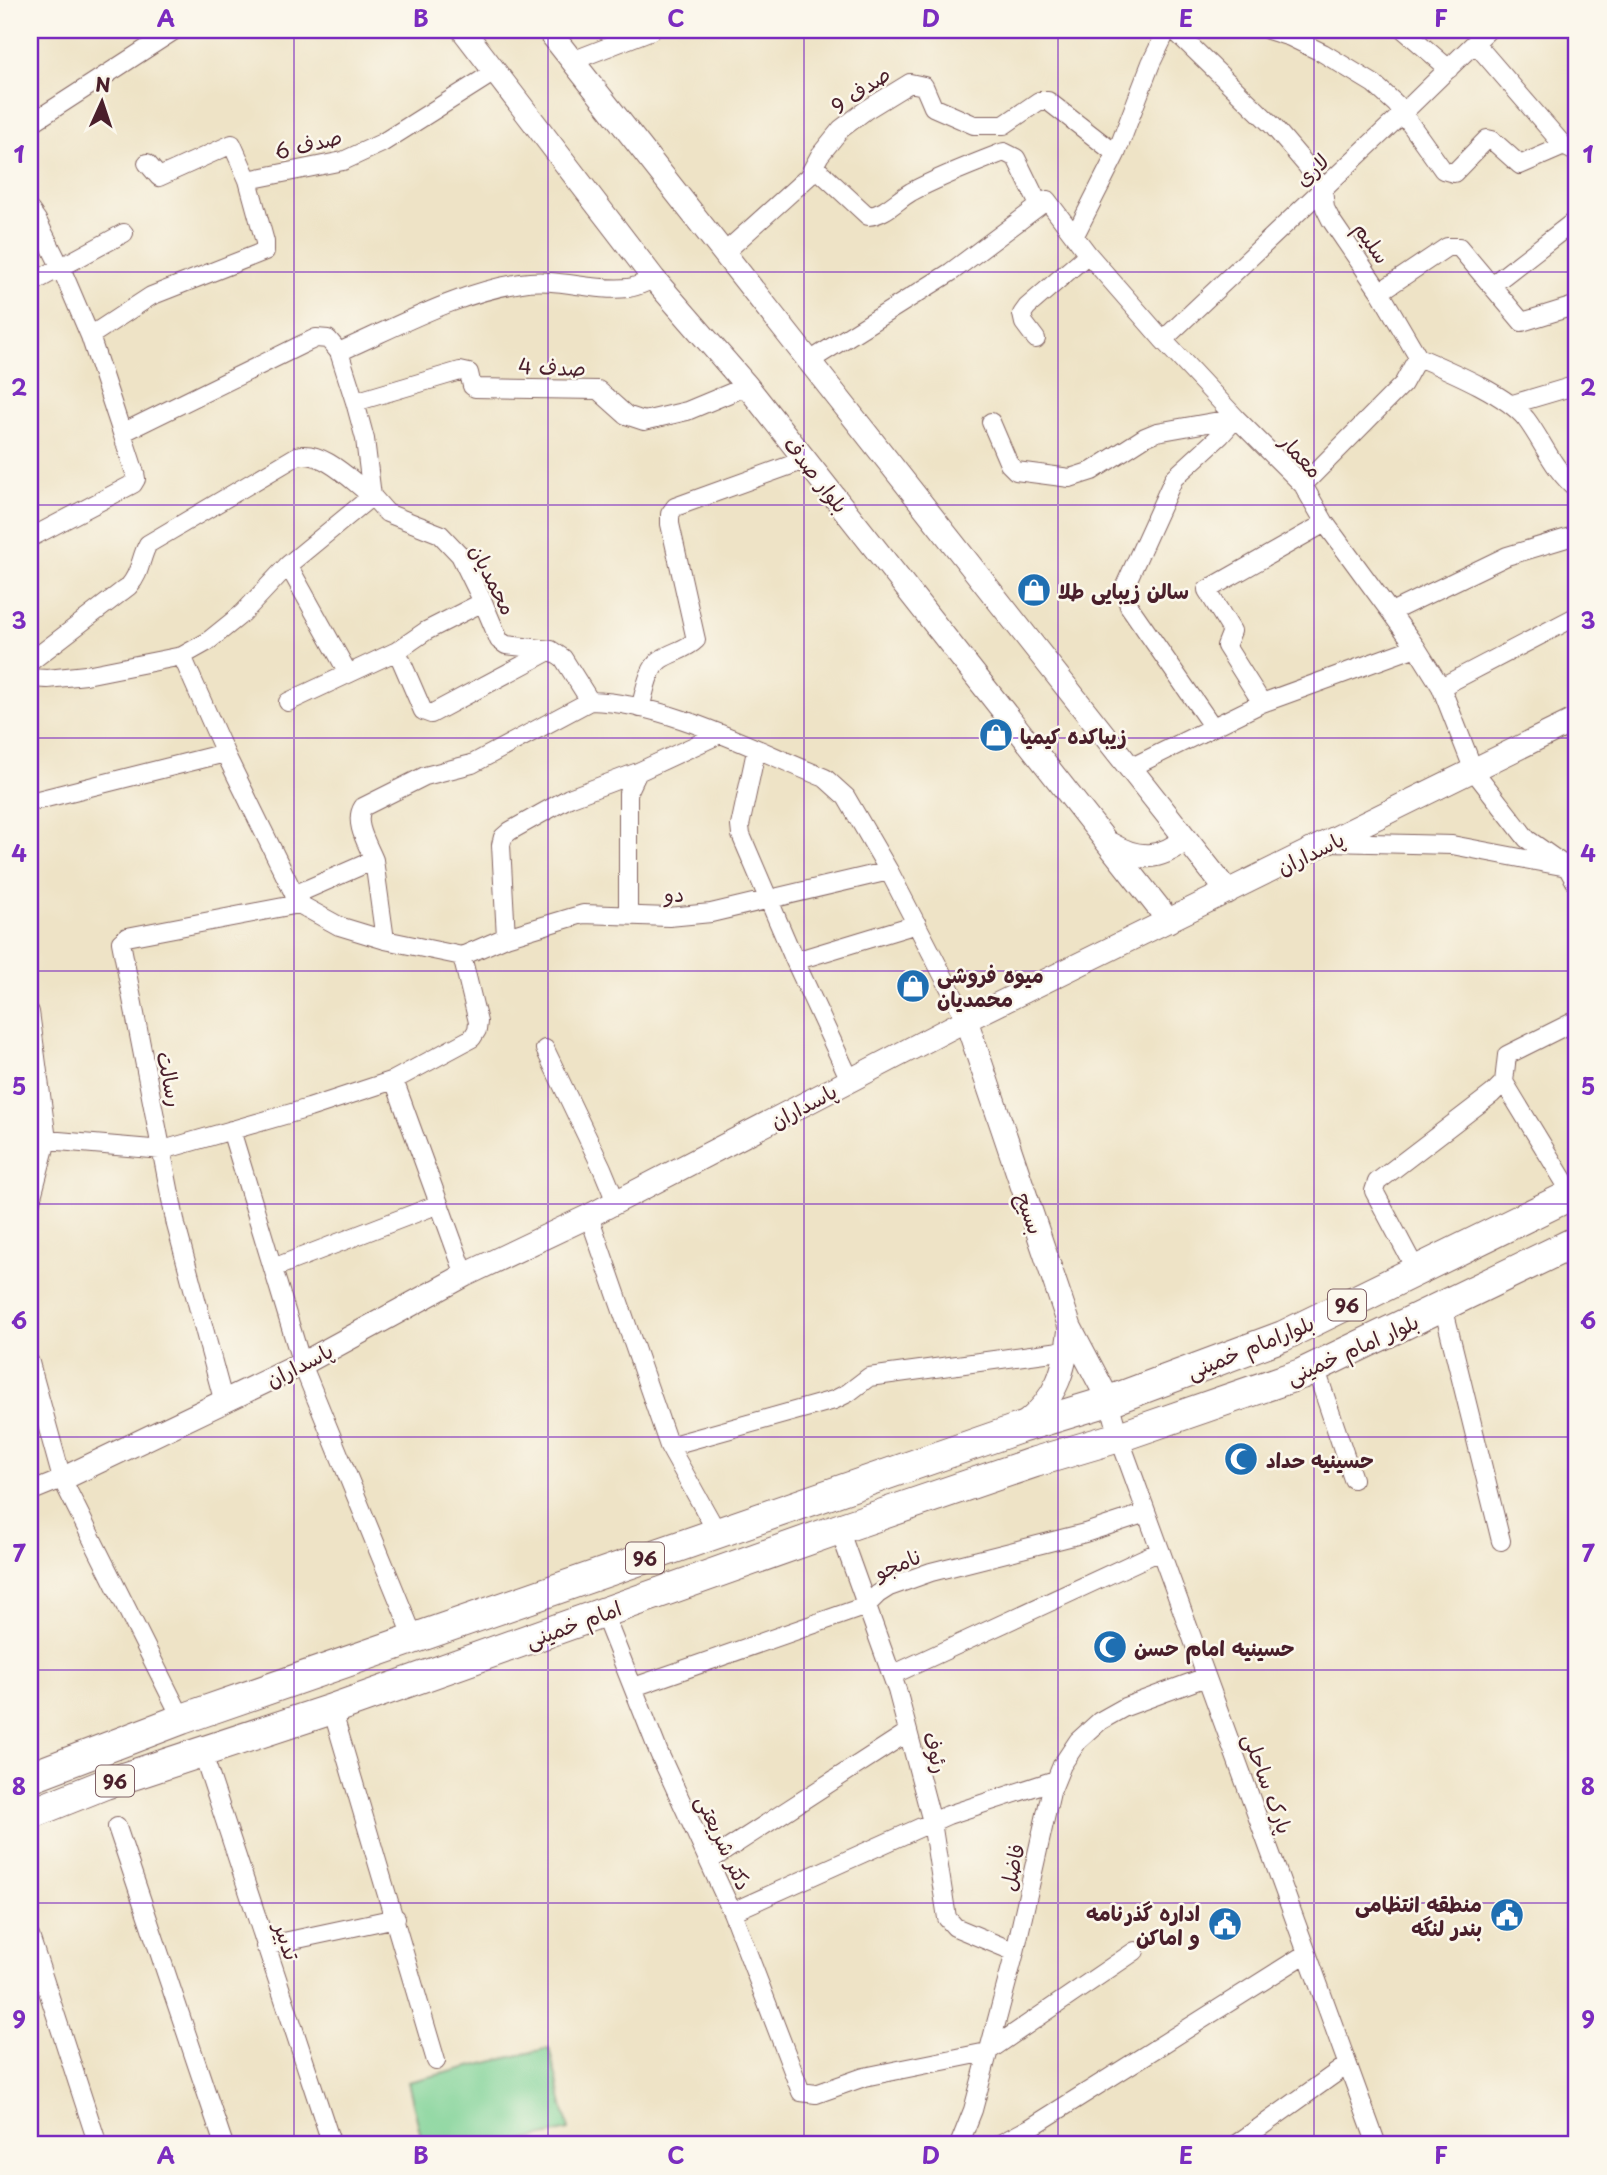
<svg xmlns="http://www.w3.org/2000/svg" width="1607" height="2175" viewBox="0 0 1607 2175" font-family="'Playpen Sans','Playpen Sans Arabic',sans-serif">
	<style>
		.green { fill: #7cd194; stroke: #637860; stroke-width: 2 }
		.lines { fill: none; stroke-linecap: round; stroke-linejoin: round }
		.minor-casing { stroke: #836461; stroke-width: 20 }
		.tertiary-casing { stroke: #836461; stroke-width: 25 }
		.trunk-casing { stroke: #836461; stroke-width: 32 }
		.minor { stroke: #fff; stroke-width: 18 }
		.tertiary { stroke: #fff; stroke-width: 23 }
		.trunk { stroke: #fff; stroke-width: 30 }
		.grid { fill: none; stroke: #7b2cbf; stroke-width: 2; stroke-opacity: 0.55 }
		.labels { text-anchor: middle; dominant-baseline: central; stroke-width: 5; stroke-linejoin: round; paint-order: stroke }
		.shield { fill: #fbf7ec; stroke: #7f6065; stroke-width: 2 }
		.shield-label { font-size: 19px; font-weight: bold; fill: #4a1f2b }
		.street-label { font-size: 21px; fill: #4a1f2b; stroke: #fbf7ec }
		.poi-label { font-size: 21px; font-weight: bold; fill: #4a1f2b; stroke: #fbf7ec; text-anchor: start }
		.neatline { fill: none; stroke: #7b2cbf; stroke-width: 2.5 }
		.grid-label { font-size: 23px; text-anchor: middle; font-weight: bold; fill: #7b2cbf }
	</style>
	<rect width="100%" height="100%" fill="#fbf7ec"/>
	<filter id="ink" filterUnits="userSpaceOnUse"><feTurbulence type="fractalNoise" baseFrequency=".0143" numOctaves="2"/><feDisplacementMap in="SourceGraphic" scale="14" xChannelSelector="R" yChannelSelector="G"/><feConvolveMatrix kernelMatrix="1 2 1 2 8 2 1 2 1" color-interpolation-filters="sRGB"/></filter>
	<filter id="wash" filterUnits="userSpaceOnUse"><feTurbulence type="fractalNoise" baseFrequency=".00686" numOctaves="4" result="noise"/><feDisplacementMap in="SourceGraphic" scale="28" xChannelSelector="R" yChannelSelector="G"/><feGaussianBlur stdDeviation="1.57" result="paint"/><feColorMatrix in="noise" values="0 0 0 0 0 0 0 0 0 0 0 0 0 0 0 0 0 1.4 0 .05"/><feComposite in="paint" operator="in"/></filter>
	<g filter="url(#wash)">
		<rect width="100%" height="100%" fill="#eee3c6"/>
		<path class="green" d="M549 2048 569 2130 504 2145H423L408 2082Z"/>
	</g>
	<g filter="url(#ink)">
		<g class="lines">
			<g class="minor-casing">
				<path id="minor" d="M1174 30 1273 126 1307 166 1323 189 1325 208 1331 220 1380 292 1418 357 1403 384 1303 485
					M1268 30 1290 37 1323 53 1374 84 1396 104 1443 170 1454 173 1487 139 1492 140 1520 165 1564 146
					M1404 30 1449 69
					M1475 43 1564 146 1577 153
					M572 61 652 30
					M30 124 175 30
					M147 163 159 177 232 144 248 180 343 161 382 143 496 71
					M814 166 868 216C885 215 897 200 911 192 941 176 973 164 1004 152L1016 158 1039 205
					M30 210 37 220 61 268 90 336 122 433 301 345 316 338 328 339 339 352 355 402 365 439 372 496 387 513 440 534 460 555 483 602 499 640 506 645 551 650 563 658 590 701C668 703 753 749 825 778L846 797 889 871 966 1020
					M1075 235 1116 154 1151 63 1167 30
					M724 253 808 177 820 155 841 129 866 110 910 83 924 86 933 107 974 125H1004L1039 101H1048L1116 154
					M30 284 124 233
					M1492 285 1577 219
					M1380 292 1447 247H1459L1522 322 1577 305
					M90 336 151 296 265 251V242L248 180
					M1036 339 1024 323 1022 314 1027 307 1088 254
					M1163 340 1402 114 1488 30
					M339 352C398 326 457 293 521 283 557 277 592 292 628 288 637 287 646 282 654 279
					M1418 357C1448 370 1506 394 1526 419 1544 443 1553 470 1577 489
					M808 362 951 272 1047 200 1088 254 1163 340 1236 418 1303 485 1325 523 1416 647 1441 687 1474 771 1527 839 1567 867 1577 864
					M355 402 460 371 469 373 472 386 475 388 598 390 626 415 644 421 687 411 747 386
					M1513 404 1577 385
					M991 422 1009 464 1016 471 1070 478 1092 471 1145 437 1157 432 1236 418
					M30 538 133 484 136 479 135 473 122 433
					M288 565 348 673
					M1391 612 1507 556 1577 535
					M397 651 423 711 431 714 551 650
					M30 662 129 586C141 573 140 558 148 544L297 456C322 449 352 481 372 496L288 565 243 613 207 642 182 656 86 675 47 679 30 678
					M1441 687 1577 616
					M288 702 397 651 426 631 483 602
					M1262 703 1226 646 1232 631 1207 590 1325 523
					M640 708C645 693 647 670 660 660 671 652 686 650 696 640L670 524V514L675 507 805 460
					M1212 726 1129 606 1124 588 1174 478 1221 435 1236 418
					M756 751 740 826 741 835 795 961 850 1080
					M1130 768 1262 703 1416 647
					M30 802 225 753
					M1329 842 1452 845 1567 867 1577 885
					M374 860 385 940
					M294 895 374 860C368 845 353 822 363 807L425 776 472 764 590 701
					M628 915V793L638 772 720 734
					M506 937 501 845 503 837 510 831 569 798 638 772
					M462 956 506 937 583 914 669 917 711 913 889 871
					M795 961 917 924
					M30 1012 47 1140 30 1204
					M545 1049 602 1168 616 1202
					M394 1080 465 1275
					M231 1130 302 1364 414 1638
					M47 1140 163 1150 309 1108 394 1080 472 1038 477 1030 478 1022 462 956 385 940 339 926 299 904 225 753 182 656
					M1572 1194 1504 1082 1507 1055 1577 1020
					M589 1216 669 1446 717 1532
					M1568 1245 1577 1276
					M273 1268 439 1204
					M1417 1272 1374 1191 1377 1182 1492 1094 1504 1082
					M1443 1306 1501 1541
					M30 1363 62 1479 182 1719
					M1315 1367 1353 1479
					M1109 1401 1119 1437 1377 2145
					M224 1403 176 1225 121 942 127 937 299 904
					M669 1446 834 1400 848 1393 869 1377 1067 1350
					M30 1492 62 1479
					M839 1529 897 1690 932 1822 947 1918 955 1927 1015 1952
					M603 1612 659 1753 732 1912 801 2092 816 2094 864 2077 987 2052 1135 1951
					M892 1675 1160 1551
					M634 1687 866 1606 878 1594 889 1587 931 1572 1085 1533 1146 1513
					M332 1709 436 2061
					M202 1751 332 2145
					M117 1827 224 2145
					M709 1861 908 1732
					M732 1912 948 1815 1055 1780
					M30 1936 98 2145
					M265 1946 396 1918
					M959 2145 973 2110 1015 1952 1051 1792 1062 1765 1078 1741 1100 1721 1125 1707 1206 1677
					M998 2145 1030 2128 1307 1953
					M1235 2145 1347 2065"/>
			</g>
			<g class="tertiary-casing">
				<path id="tertiary" d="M463 30 654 279 747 386 1169 921
					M548 30 1228 892
					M1110 844C1139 861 1159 860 1186 839
					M966 1020 1070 1327 1109 1401
					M1023 1425C1058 1397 1065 1370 1070 1327
					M62 1479 302 1364 465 1275 589 1216 966 1020 1577 719"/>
			</g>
			<g class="trunk-casing">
				<path id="trunk" d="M30 1777 182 1719 1020 1428 1109 1401 1283 1336 1577 1192
					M30 1814 105 1784 332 1709 839 1529 1035 1462 1119 1437 1301 1374 1577 1241"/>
			</g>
			<use href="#minor" class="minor"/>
			<use href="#tertiary" class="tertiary"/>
			<use href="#trunk" class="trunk"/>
		</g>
	</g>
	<path class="grid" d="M294 30V2145M548 30V2145M804 30V2145M1058 30V2145M1314 30V2145M30 272H1577M30 505H1577M30 738H1577M30 971H1577M30 1204H1577M30 1437H1577M30 1670H1577M30 1903H1577"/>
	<defs>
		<g id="shop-disc" transform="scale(1.75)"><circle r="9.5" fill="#1f6fb2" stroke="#fbf7ec"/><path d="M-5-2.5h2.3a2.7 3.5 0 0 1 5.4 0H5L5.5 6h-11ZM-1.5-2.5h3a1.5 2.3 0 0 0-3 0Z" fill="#fff"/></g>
		<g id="mosque-disc" transform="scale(1.75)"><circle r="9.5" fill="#1f6fb2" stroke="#fbf7ec"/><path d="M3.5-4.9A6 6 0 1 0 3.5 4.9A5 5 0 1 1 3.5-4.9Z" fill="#fff"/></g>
		<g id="civic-disc" transform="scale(1.75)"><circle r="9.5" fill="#1f6fb2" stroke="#fbf7ec"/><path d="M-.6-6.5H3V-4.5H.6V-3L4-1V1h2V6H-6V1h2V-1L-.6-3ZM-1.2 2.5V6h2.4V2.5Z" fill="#fff"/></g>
	</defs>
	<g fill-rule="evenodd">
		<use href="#shop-disc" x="1034" y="590"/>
		<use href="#shop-disc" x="996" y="735"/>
		<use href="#shop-disc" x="913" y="986"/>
		<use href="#mosque-disc" x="1241" y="1459"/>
		<use href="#mosque-disc" x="1110" y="1647"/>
		<use href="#civic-disc" x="1507" y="1915"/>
		<use href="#civic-disc" x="1225" y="1924"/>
	</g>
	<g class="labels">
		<g class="shield">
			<rect x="1328" y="1289.5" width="38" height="31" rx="5"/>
			<rect x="626" y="1542.5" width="38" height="31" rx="5"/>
			<rect x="96" y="1765.5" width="38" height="31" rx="5"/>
		</g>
		<g class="shield-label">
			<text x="1347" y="1305">96</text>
			<text x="645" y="1558">96</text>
			<text x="115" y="1781">96</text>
		</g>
		<g class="street-label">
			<text transform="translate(860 89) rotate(-35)">صدف 9</text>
			<text transform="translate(308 143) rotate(-14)">صدف 6</text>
			<text transform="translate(1311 169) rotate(-43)">لاری</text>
			<text transform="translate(1373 242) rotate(55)">سلیم</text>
			<text transform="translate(552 366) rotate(2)">صدف 4</text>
			<text transform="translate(1302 455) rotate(47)">معمار</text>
			<text transform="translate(817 474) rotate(52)">بلوار صدف</text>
			<text transform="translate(494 579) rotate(63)">محمدیان</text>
			<text transform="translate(1310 852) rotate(-26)">پاسداران</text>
			<text transform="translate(674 893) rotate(-3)">دو</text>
			<text transform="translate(171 1079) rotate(78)">رسالت</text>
			<text transform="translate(803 1105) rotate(-28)">پاسداران</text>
			<text transform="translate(1031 1213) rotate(71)">بسیح</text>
			<text transform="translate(1250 1346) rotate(-22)">بلوارامام خمینی</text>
			<text transform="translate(1352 1348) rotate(-24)">بلوار امام خمینی</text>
			<text transform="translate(299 1364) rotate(-27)">پاسداران</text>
			<text transform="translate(897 1563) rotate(-23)">نامجو</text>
			<text transform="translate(573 1623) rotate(-20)">امام خمینی</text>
			<text transform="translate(937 1752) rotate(75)">رئوف</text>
			<text transform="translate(1269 1783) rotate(70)">پارک ساحلی</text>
			<text transform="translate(725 1842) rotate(65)">دکتر شریعتی</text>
			<text transform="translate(1011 1867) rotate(-77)">فاضل</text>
			<text transform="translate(288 1941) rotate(72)">تدبیر</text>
		</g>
		<g class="poi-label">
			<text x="1058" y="590">سالن زیبایی طلا</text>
			<text x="1020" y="735">زیباکده کیمیا</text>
			<text x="937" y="974">میوه فروشی<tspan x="937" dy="24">محمدیان</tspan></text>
			<text x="1266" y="1459">حسینیه حداد</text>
			<text x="1134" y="1647">حسینیه امام حسن</text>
			<text x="1482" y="1903" text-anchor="end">منطقه انتظامی<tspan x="1482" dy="24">بندر لنگه</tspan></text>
			<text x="1200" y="1912" text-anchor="end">اداره گذرنامه<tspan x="1200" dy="24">و اماکن</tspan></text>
		</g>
	</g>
	<rect width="1607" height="2175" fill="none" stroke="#fbf7ec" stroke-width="77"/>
	<g transform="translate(102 102) rotate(3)" stroke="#fbf7ec" stroke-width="5" paint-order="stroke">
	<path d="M0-5L12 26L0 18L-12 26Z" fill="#4a1f2b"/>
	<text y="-10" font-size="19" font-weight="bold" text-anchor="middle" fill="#4a1f2b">N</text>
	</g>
	<rect x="38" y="38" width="1530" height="2098" class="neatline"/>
	<g class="grid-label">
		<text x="166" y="27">A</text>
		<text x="421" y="27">B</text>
		<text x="676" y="27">C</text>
		<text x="931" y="27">D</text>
		<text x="1186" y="27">E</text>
		<text x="1441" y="27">F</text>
		<text x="19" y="163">1</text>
		<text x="1588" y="163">1</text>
		<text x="19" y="396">2</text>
		<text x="1588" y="396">2</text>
		<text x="19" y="629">3</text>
		<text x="1588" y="629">3</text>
		<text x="19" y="862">4</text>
		<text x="1588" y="862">4</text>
		<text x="19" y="1095">5</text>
		<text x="1588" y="1095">5</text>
		<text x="19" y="1329">6</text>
		<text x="1588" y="1329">6</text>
		<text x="19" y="1562">7</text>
		<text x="1588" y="1562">7</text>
		<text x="19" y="1795">8</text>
		<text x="1588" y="1795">8</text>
		<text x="19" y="2028">9</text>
		<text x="1588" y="2028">9</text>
		<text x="166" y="2164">A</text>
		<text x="421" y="2164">B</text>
		<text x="676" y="2164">C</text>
		<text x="931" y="2164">D</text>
		<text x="1186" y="2164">E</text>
		<text x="1441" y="2164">F</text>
	</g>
</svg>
